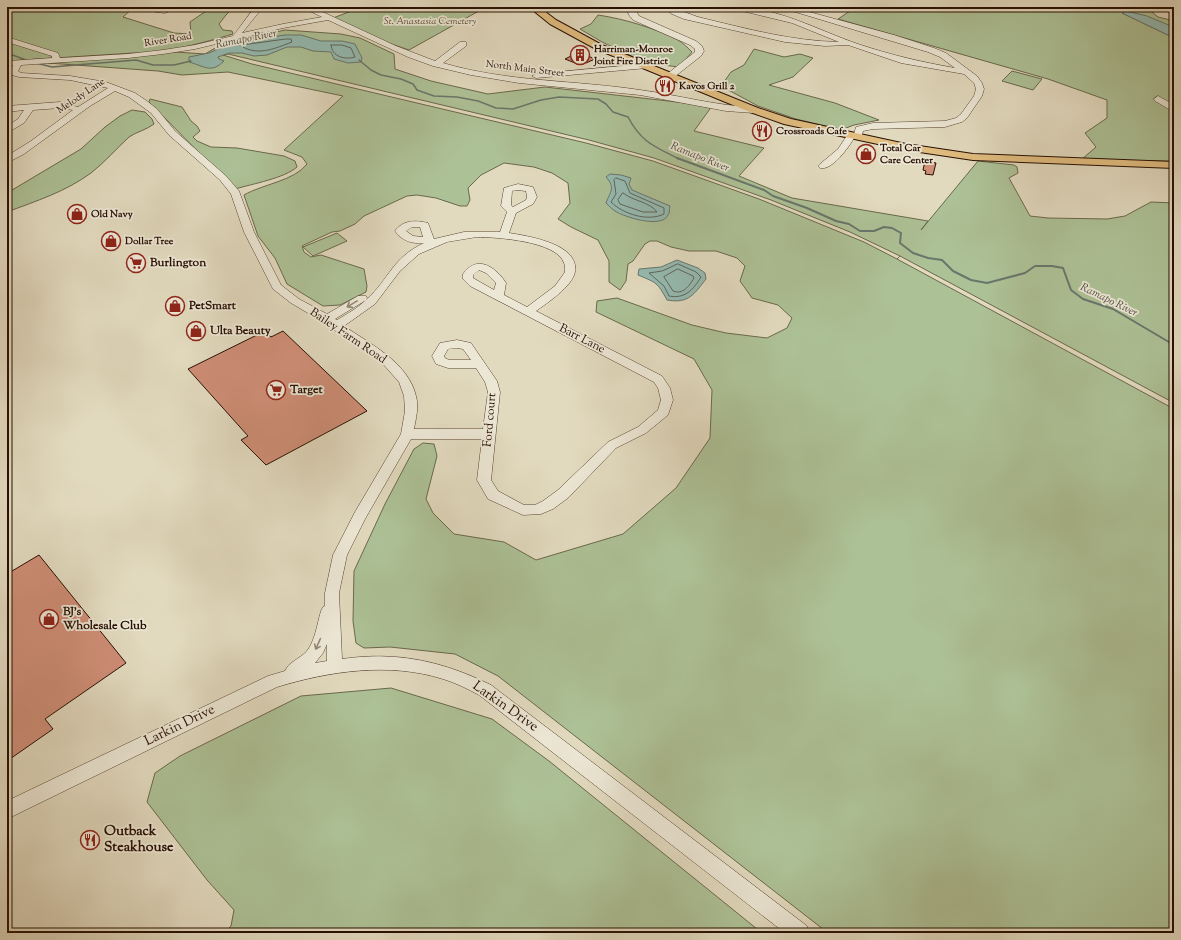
<svg xmlns="http://www.w3.org/2000/svg" width="1181" height="940" viewBox="0 0 1181 940" font-family="'Sorts Mill Goudy',serif">
	<style>
		.green { fill: #adc196; stroke: #6a684c; fill-rule: evenodd }
		.water { fill: #95bbb2; stroke: #69766c }
		.lines { fill: none; stroke-linecap: round; stroke-linejoin: round }
		.shore { stroke: #5e655a; stroke-width: 1 }
		.stream-far1 { stroke: #69766c; stroke-width: 1.5 }
		.stream { stroke: #69766c; stroke-width: 2 }
		.building { fill: #cf8e77; stroke: #280f02 }
		.minor-casing { stroke: #564231; stroke-width: 1 }
		.major-casing { stroke: #280f02; stroke-width: 2 }
		.minor { fill: #ece7d5; fill-rule: evenodd }
		.major { fill: #e1bd80; fill-rule: evenodd }
		.oneway { stroke: #948676 }
		.labels { text-anchor: middle; dominant-baseline: central; stroke-width: 3.5; stroke-linejoin: round; paint-order: stroke }
		.far-park-label { font-size: 10px; font-style: italic; fill: #574d36; stroke: #ece7d5 }
		.far-street-label { font-size: 10px; fill: #280f02; stroke: #ece7d5 }
		.far-poi-label { font-size: 10px; font-weight: bold; fill: #280f02; stroke: #ece7d5; text-anchor: start }
		.far-water-label { font-size: 11px; font-style: italic; fill: #4e4b40; stroke: #ece7d5 }
		.poi-label { font-size: 12px; font-weight: bold; fill: #280f02; stroke: #ece7d5; text-anchor: start }
		.street-label { font-size: 12px; fill: #280f02; stroke: #ece7d5 }
		.near-street-label { font-size: 14px; fill: #280f02; stroke: #ece7d5 }
		.near-poi-label { font-size: 14px; font-weight: bold; fill: #280f02; stroke: #ece7d5; text-anchor: start }
	</style>
	<rect width="100%" height="100%" fill="#e2dabf"/>
	<filter id="stains"><feTurbulence type="fractalNoise" baseFrequency=".005" numOctaves="4"/><feColorMatrix values="0 0 0 0 .2 0 0 0 0 .09 0 0 0 0 .02 0 0 0 .5 -.17"/></filter>
	<radialGradient id="worn" r=".72"><stop offset=".6" stop-color="#630" stop-opacity="0"/><stop offset="1" stop-color="#630" stop-opacity=".3"/></radialGradient>
	<path class="green" d="M7 7H134L123 17 174 33 191 34 190 22 212 7H234L226 15 219 24 223 30 232 31 233 34C205 42 161 55 133 53L7 61Z
		M362 7H486L409 50 377 39 333 18Z
		M856 7 1147 8 1158 17 1174 21V28L1171 26 1122 13 1174 38V161L1091 160 1082 159 1096 147 1085 133 1107 118V100L1048 79 838 19Z
		M598 15C625 19 654 28 678 40 683 43 688 48 692 52L679 67 646 63 602 42 580 29 591 24Z
		M285 30 341 34 360 38 394 54 395 69 431 81 488 94 545 87 712 106 694 131 764 148 739 176 792 198 928 221 921 230 978 161 1014 165 1017 167 1018 173 1009 178 1030 216 1048 218 1107 219 1125 216 1151 202 1174 203V403L900 256 897 259 1174 409V933H828L498 676 455 654 390 647 364 648 356 643 353 621 354 571 385 504 414 449 423 443 434 444 437 456 426 499 433 513 454 534 504 542 536 560 623 534 676 488 710 438 712 390 694 359 596 312 597 301 617 298 692 325 726 333 767 338 787 328 792 318 778 305 752 298 740 281 745 266 737 258 716 251H689L671 247 657 241H650L645 244 633 261 628 264 626 281 620 290 609 282V261L598 240 571 227 558 219 570 203 568 183 552 173 534 167 504 163 481 175 468 188 470 200 467 206H460L436 198 417 195 407 196 364 216 355 224 340 231 332 232 304 245 302 246 304 252 311 257 321 255 364 269 367 286 366 292 340 305 323 306 287 284 275 258 258 236 244 195C263 184 294 181 307 164L302 157 284 150 343 96 228 72 182 75 158 71 48 63 175 52 205 54 222 44ZM228 54 589 140 654 158 771 200 850 232 900 256 897 259 864 242 759 199 653 161 586 143 252 64 223 55Z
		M754 49 784 57 800 54 813 58 793 77 769 85 835 103 879 120 854 125 841 130 796 119 758 106 721 86 731 72 744 65Z
		M1012 71 1042 79 1033 90 1002 81Z
		M150 99 182 107 191 121 197 126 200 131 193 137 197 141 211 147 237 148 284 156 295 161 297 167C285 178 252 184 235 189L149 102Z
		M132 110 145 112 152 119 154 124C146 130 136 132 129 137 116 149 105 162 91 173 65 192 36 201 7 212V193L81 149 105 127 120 116Z
		M337 233 347 241 313 256 303 247Z
		M391 688 492 719 549 761 762 933H224L231 926 234 910 207 880 147 802 155 773 180 756 301 696Z"/>
	<path class="water" d="M1126 11 1147 16 1171 26 1174 28V38L1122 13Z
		M285 35H301L321 41H342L355 44 362 58 361 62 348 63 334 59 331 52 313 51 301 47H287L267 55 254 56 242 53H229L218 57 219 59 224 61C211 74 204 66 189 62V57L209 53 225 46 244 41Z
		M610 174 621 175 631 178 629 184 632 190 670 206C669 209 670 213 668 215 662 229 624 217 615 211 612 209 609 206 606 203 610 192 616 188 606 177Z
		M677 260 698 268 705 273 706 279C694 294 689 304 667 300 657 282 657 283 638 275L639 269 661 267Z"/>
	<g class="lines">
		<path class="shore" d="M286 39H291L292 42C276 48 259 56 243 47L244 45Z
			M331 45H342L351 48 355 57C345 60 332 57 331 45Z
			M616 178 625 181 630 193 664 208V214C648 222 623 214 611 202L616 194 614 180Z
			M623 193C633 201 650 202 657 212H643L620 204 618 200Z
			M678 264 696 272 701 277C693 290 685 299 669 296L664 286 649 273 662 271Z
			M678 269 693 276 694 278C689 286 683 295 673 291L664 277Z"/>
		<path class="stream-far1" d="M7 53 29 61
			M359 60 371 70 381 75 401 79 413 84 417 90 434 96 457 97 478 101 496 108 513 109 541 100 559 97 598 99 606 104 613 112 628 117C642 143 654 146 679 159
			M36 63 52 67 136 60 153 65H174L191 61"/>
		<path class="stream" d="M677 158 764 190 773 196 807 208 836 221 849 224 860 231H874L884 227 892 228 901 233 900 243 913 253 928 258 942 260 953 271 971 280 987 283 1025 273 1035 266H1052L1063 268 1071 290 1083 299 1113 309 1174 345"/>
	</g>
	<path class="building" d="M579 52 595 59 586 63 578 62 575 63 565 59Z
		M668 80 675 83 665 91 656 88Z
		M865 149 876 153 870 159 860 156Z
		M925 161 936 163 933 175 925 174 926 171 923 170Z
		M265 331 271 337 283 331 367 411 266 465 241 440 248 436 188 369Z
		M39 555 126 663 45 719 53 729 7 761V574Z"/>
	<g class="lines">
		<g class="minor-casing">
			<path id="minor" d="M158 7H180L165 13 155 12 154 10Z
				M255 7H263L242 33 283 24 322 17 302 7H312L396 46 435 61 460 42H466V46L443 63C507 82 574 80 640 90 679 95 715 106 754 107L758 110 754 113 726 111 640 95 519 83 471 75 433 66 408 57 328 20 283 28 195 49 163 54 128 58 21 65 18 71 21 73 70 76 106 82 135 93 147 101 157 109 175 131 226 176 239 191 254 232 281 285 299 299 327 314 358 296H366L367 298 366 300 335 319 337 320C347 314 358 308 367 299 390 278 392 258 424 243 412 244 402 241 395 231 403 220 415 220 428 223L434 239 464 232H500L507 212 501 206 504 188 518 184 533 187 537 197 533 204 516 213 509 233C528 236 580 244 575 272 572 287 547 303 536 311L662 376 670 388 673 400 668 415 646 433 616 448 568 498 553 509 541 514 523 515 488 499 477 480 482 439H411L365 519 347 555 339 593 342 659C397 651 442 661 491 685L807 926 809 933H785L479 695C468 689 456 683 443 679 389 662 330 671 277 687L7 819V801L268 676 285 671C289 662 299 659 306 652 315 642 317 624 321 611L323 607 325 606V593L333 555 355 512 401 434 405 411 404 396 399 382 383 364 323 322 291 303 273 289 244 232 231 194 220 180 169 135 151 113 129 97 115 91 90 106 24 154 7 163V156L31 141 73 110 60 108 33 110 24 123 7 133V126L18 119 24 110 7 112V106L60 102 78 107 108 88 70 80 19 77 12 75 10 71 13 65H8V61L52 58V56L7 42V37L58 53 60 58 128 54 163 50 195 45 233 36ZM516 190 526 191 527 197 526 200 513 207 511 205 512 191ZM412 227H420L423 237 413 236 406 231ZM477 237C496 237 557 241 564 263 565 265 565 269 565 272L555 286 527 307 504 295 506 283C496 267 477 254 463 274V279L470 286 654 382 658 388 661 400 658 410 638 427 608 442 558 490 543 501 535 505H524L498 491 491 480 500 392 497 381 471 343 457 340 440 343 432 356 436 364 448 368H476L485 382 488 392 483 429H414C416 418 419 407 416 396 408 362 370 344 344 326L375 304 400 271 419 254 447 242ZM479 270 486 273 496 283 494 290 473 278V275ZM457 348 463 349 471 360H449L445 358 444 356 448 349ZM327 644V661L315 663 323 653Z
				M626 7H634L639 16 696 41 702 46 704 51 701 56 673 78H667V74L695 52V49L690 45 633 20 629 15Z
				M664 7C677 7 689 15 702 18 748 29 792 41 839 42L792 23 734 9 733 7C778 7 817 30 858 44 891 55 921 62 955 68L940 57 928 52 779 7H791L894 35 934 48 946 53 977 76 982 83 984 89 982 96 967 118 962 122 945 127 873 129 863 131 861 139 854 138C849 147 832 171 820 168L818 166 820 164 838 149 848 134H854L856 127 873 123 945 121 956 118 961 114 974 96 976 89 974 83 964 74 901 63 848 45 825 46 785 42 684 19 672 14Z
				M1158 7H1168L1174 9V14Z
				M644 64 648 66 647 68 536 78 532 76 536 74Z
				M1158 96 1174 105V112L1155 101 1154 99Z"/>
		</g>
		<g class="major-casing">
			<path id="major" d="M529 7H539L556 20 602 45 758 108 791 119 906 144 973 154 1174 162V168L973 160 906 150 784 124 750 112 596 49 550 24Z"/>
		</g>
		<use href="#minor" class="minor"/>
		<use href="#major" class="major"/>
	</g>
	<defs><path id="oneway-shaft" d="M-6 0H5M1.5-3L5.5 0L1.5 3" fill="none" stroke-width="1.6" stroke-linecap="round" stroke-linejoin="round"/></defs>
	<g class="oneway">
		<use href="#oneway-shaft" transform="translate(352 304) rotate(149)"/>
		<use href="#oneway-shaft" transform="translate(318 644) rotate(114)"/>
	</g>
	<defs>
		<g id="building-ring" transform="scale(1)"><circle r="9.5" fill="#ece7d5" stroke="#8f2418" stroke-width="1.5"/><path d="M-4-6H4V6H1V3H-1V6H-4ZM-2.5-4.3h1.7v1.8h-1.7ZM.8-4.3h1.7v1.8H.8ZM-2.5-1h1.7V.8h-1.7ZM.8-1h1.7V.8H.8Z" fill="#8f2418"/></g>
		<g id="restaurant-ring" transform="scale(1)"><circle r="9.5" fill="#ece7d5" stroke="#8f2418" stroke-width="1.5"/><path d="M-5-6h1v4h1v-4h1v4h1v-4h1v5L-1.5 .5V6h-2V.5L-5-1ZM5-6V6H3V1.5H1.5Q1.5-4 5-6Z" fill="#8f2418"/></g>
		<g id="shop-ring" transform="scale(1)"><circle r="9.5" fill="#ece7d5" stroke="#8f2418" stroke-width="1.5"/><path d="M-5-2.5h2.3a2.7 3.5 0 0 1 5.4 0H5L5.5 6h-11ZM-1.5-2.5h3a1.5 2.3 0 0 0-3 0Z" fill="#8f2418"/></g>
		<g id="supermarket-ring" transform="scale(1)"><circle r="9.5" fill="#ece7d5" stroke="#8f2418" stroke-width="1.5"/><path d="M-6-5.5h2.5l.6 2H6L4.5 2H-2.5L-4.4-4H-6ZM-1.5 3.2a1.3 1.3 0 1 0 .1 0ZM3 3.2a1.3 1.3 0 1 0 .1 0Z" fill="#8f2418"/></g>
	</defs>
	<g fill-rule="evenodd">
		<use href="#building-ring" x="580" y="55"/>
		<use href="#restaurant-ring" x="665" y="86"/>
		<use href="#restaurant-ring" x="762" y="131"/>
		<use href="#shop-ring" x="866" y="154"/>
		<use href="#shop-ring" x="77" y="214"/>
		<use href="#shop-ring" x="111" y="241"/>
		<use href="#supermarket-ring" x="136" y="263"/>
		<use href="#shop-ring" x="175" y="306"/>
		<use href="#shop-ring" x="196" y="331"/>
		<use href="#supermarket-ring" x="276" y="390"/>
		<use href="#shop-ring" x="49" y="619"/>
		<use href="#restaurant-ring" x="90" y="840"/>
	</g>
	<g class="labels">
		<g class="far-park-label">
			<text x="430" y="21">St. Anastasia Cemetery</text>
		</g>
		<g class="far-street-label">
			<text transform="translate(168 40) rotate(-9)">River Road</text>
			<text transform="translate(525 69) rotate(7)">North Main Street</text>
			<text transform="translate(81 96) rotate(-34)">Melody Lane</text>
		</g>
		<g class="far-poi-label">
			<text x="594" y="49">Harriman-Monroe<tspan x="594" dy="12">Joint Fire District</tspan></text>
			<text x="679" y="86">Kavos Grill 2</text>
			<text x="776" y="131">Crossroads Cafe</text>
			<text x="880" y="148">Total Car<tspan x="880" dy="12">Care Center</tspan></text>
			<text x="91" y="214">Old Navy</text>
			<text x="125" y="241">Dollar Tree</text>
		</g>
		<g class="far-water-label">
			<text transform="translate(246 39) rotate(-11)">Ramapo River</text>
			<text transform="translate(700 157) rotate(22)">Ramapo River</text>
			<text transform="translate(1109 300) rotate(26)">Ramapo River</text>
		</g>
		<g class="poi-label">
			<text x="150" y="263">Burlington</text>
			<text x="189" y="306">PetSmart</text>
			<text x="210" y="331">Ulta Beauty</text>
			<text x="290" y="390">Target</text>
			<text x="63" y="612">BJ's<tspan x="63" dy="14">Wholesale Club</tspan></text>
		</g>
		<g class="street-label">
			<text transform="translate(348 336) rotate(34)">Bailey Farm Road</text>
			<text transform="translate(582 339) rotate(27)">Barr Lane</text>
			<text transform="translate(490 420) rotate(-85)">Ford court</text>
		</g>
		<g class="near-street-label">
			<text transform="translate(505 707) rotate(35)">Larkin Drive</text>
			<text transform="translate(180 726) rotate(-26)">Larkin Drive</text>
		</g>
		<g class="near-poi-label">
			<text x="104" y="832">Outback<tspan x="104" dy="16">Steakhouse</tspan></text>
		</g>
	</g>
	<rect width="1181" height="940" fill="none" stroke="#e2dabf" stroke-width="24"/>
	<rect x="8" y="8" width="1165" height="924" fill="none" stroke="#280f02" stroke-width="2"/>
	<rect x="12" y="12" width="1157" height="916" fill="none" stroke="#280f02"/>
	<rect width="100%" height="100%" filter="url(#stains)"/>
	<rect width="100%" height="100%" fill="url(#worn)"/>
</svg>
